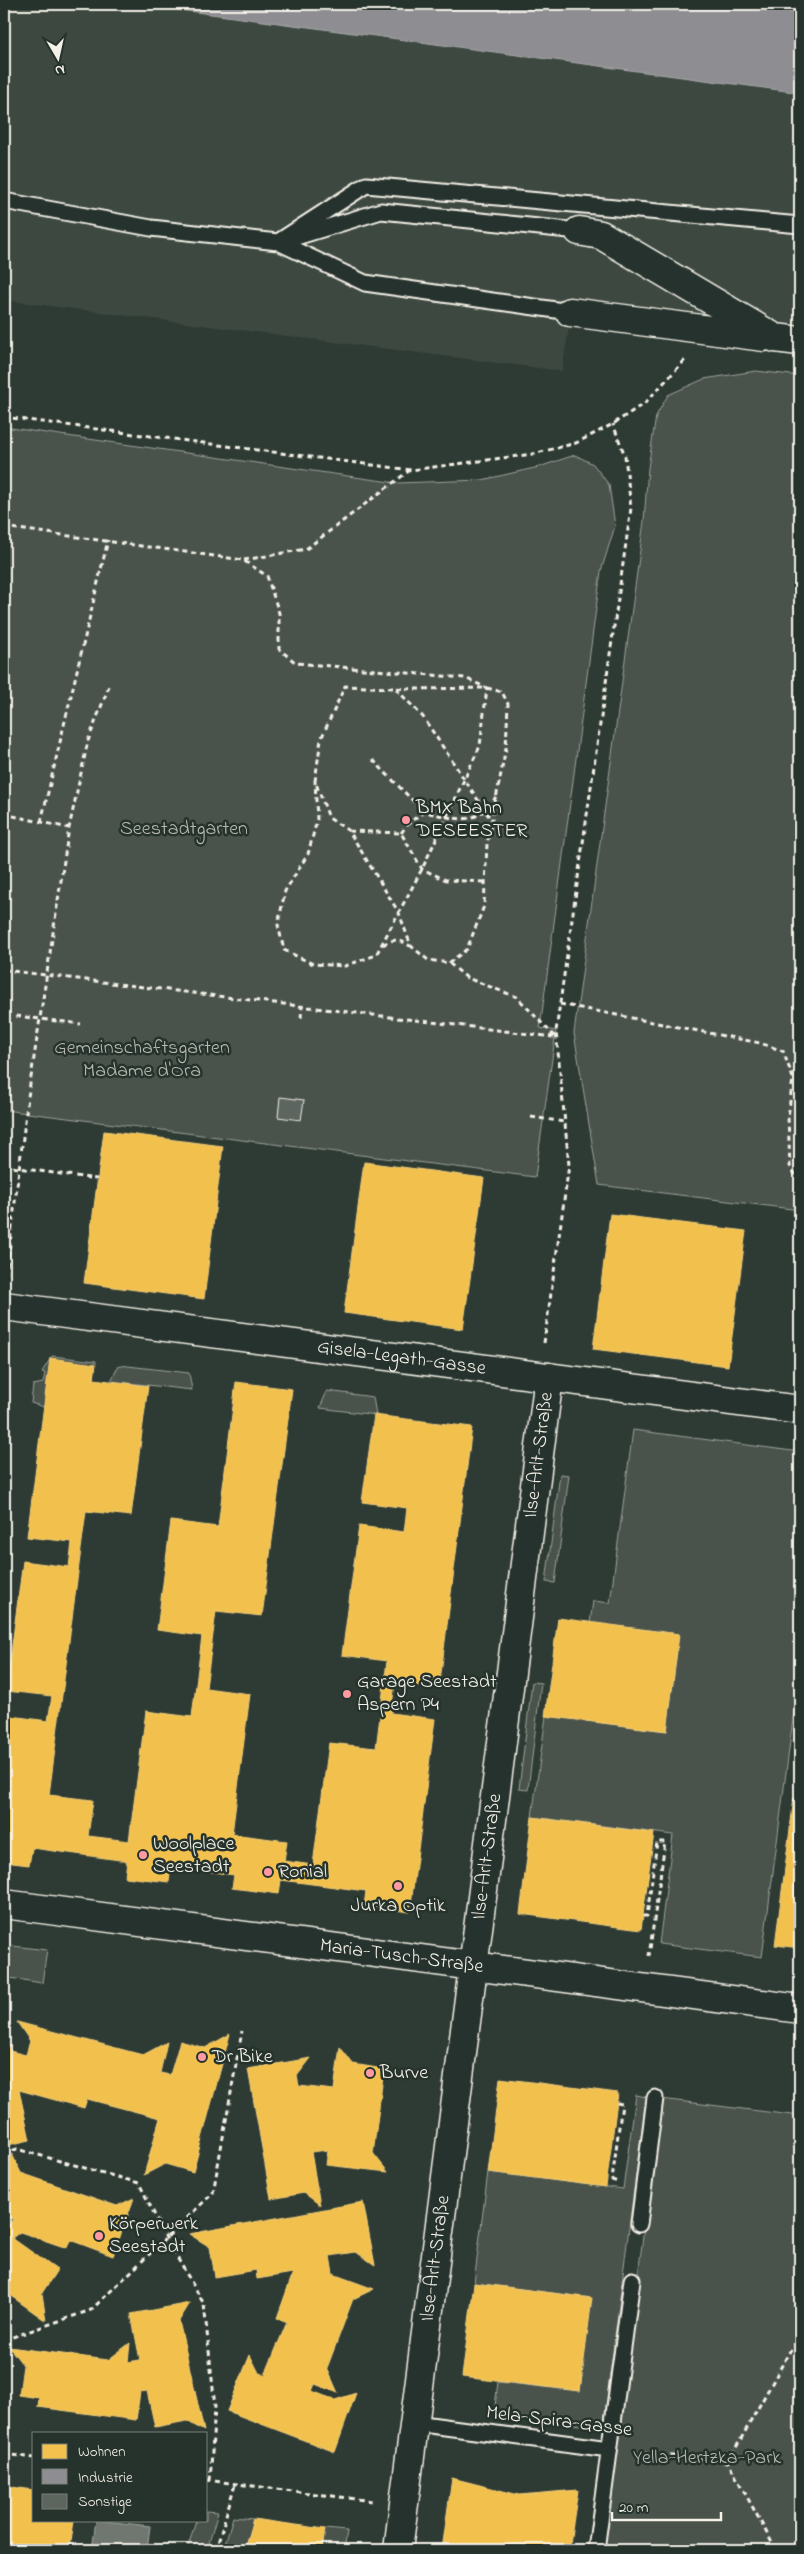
<svg xmlns="http://www.w3.org/2000/svg" width="804" height="2554" viewBox="0 0 804 2554" font-family="'Indie Flower',sans-serif">
	<style>
		.built { fill: #3c4841 }
		.green { fill: #48524c; stroke: #9ea29a }
		.water { fill: #6f7770; stroke: #a4a8a0 }
		.homes { fill: #f2c14e; stroke: #f3cf7c }
		.industry { fill: #8d8d92; stroke: #acabac }
		.building { fill: #5c655e; stroke: #f4f1e8 }
		.lines { fill: none; stroke-linecap: round; stroke-linejoin: round }
		.service-casing { stroke: #f4f1e8; stroke-width: 19 }
		.minor-casing { stroke: #f4f1e8; stroke-width: 31 }
		.tertiary-casing { stroke: #f4f1e8; stroke-width: 31 }
		.path { stroke: #f4f1e8; stroke-width: 3; stroke-dasharray: 5 4; stroke-linecap: butt }
		.service { stroke: #26332d; stroke-width: 15 }
		.minor { stroke: #26332d; stroke-width: 28 }
		.tertiary { stroke: #26332d; stroke-width: 28 }
		.poi-dot { fill: #ff9aa2; stroke: #26332d; stroke-width: 2 }
		.labels { text-anchor: middle; dominant-baseline: central; stroke-width: 5; stroke-linejoin: round; paint-order: stroke }
		.poi-label { font-size: 20px; fill: #f4f1e8; stroke: #26332d; text-anchor: start }
		.park-label { font-size: 20px; fill: #b8b9b1; stroke: #26332d }
		.street-label { font-size: 20px; fill: #f4f1e8; stroke: #26332d }
	</style>
	<rect width="100%" height="100%" fill="#2e3b34"/>
	<filter id="ink" filterUnits="userSpaceOnUse"><feTurbulence type="fractalNoise" baseFrequency=".02" numOctaves="2"/><feDisplacementMap in="SourceGraphic" scale="10" xChannelSelector="R" yChannelSelector="G"/><feConvolveMatrix kernelMatrix="1 2 1 2 8 2 1 2 1" color-interpolation-filters="sRGB"/></filter>
	<g filter="url(#ink)">
		<path class="built" d="M4 4H800V357L569 327 562 371 4 300Z"/>
		<path class="green" d="M756 371 800 376V1210L599 1185 574 1033 644 521 648 468 656 416 668 395 704 379Z
			M4 427 397 483 482 480 539 467 575 455 593 464 609 485 615 526 601 571 540 1028 556 1031 535 1177 4 1110Z
			M52 1356 96 1361 94 1379 44 1407 31 1403 33 1385 43 1383 45 1373 42 1372Z
			M119 1365 189 1373 192 1390 111 1381Z
			M327 1391 373 1397 376 1415 320 1408Z
			M633 1430 800 1452V1665L762 1957 659 1944 673 1835 532 1817 546 1716 667 1731 679 1634 590 1623 593 1601 610 1603Z
			M560 1474 569 1475 555 1583 546 1582Z
			M532 1682 541 1683 528 1790 519 1789Z
			M4 1945 47 1950 42 1983 4 1977Z
			M636 2095 646 2097 603 2428 494 2414 498 2382 580 2391 591 2298 474 2283 488 2172 623 2189Z
			M661 2099 800 2116V2550H602Z
			M206 2511 218 2512 207 2550H187L196 2520H206Z
			M233 2517 253 2519 244 2550H223Z
			M325 2529 347 2531 344 2550H322Z"/>
		<path class="water" d="M96 2520 150 2526 147 2550H92Z"/>
		<path class="homes" d="M104 1131 223 1146 204 1299 84 1283Z
			M364 1162 484 1178 463 1329 344 1313Z
			M610 1214 746 1231 728 1366 593 1349Z
			M50 1358 96 1364 94 1379 148 1386 131 1516 86 1511 49 1795 93 1800 88 1836 129 1841 146 1711 192 1717 202 1636 157 1630 171 1521 218 1527 236 1382 292 1389 262 1616 216 1611 206 1688 250 1694 232 1834 287 1841 284 1861 313 1865 329 1743 376 1748 387 1661 342 1655 359 1526 404 1532 407 1508 362 1502 374 1415 472 1427 439 1689 395 1683 391 1713 435 1719 410 1912 364 1906 366 1891 281 1880 279 1894 232 1888 234 1875 171 1866 169 1882 125 1877 127 1861 32 1848 29 1865 4 1862V1715L48 1721 52 1696 6 1691 23 1561 69 1567 72 1542 27 1537Z
			M558 1618 679 1634 667 1731 545 1716Z
			M794 1798 800 1799V1948L775 1945Z
			M532 1817 654 1833 641 1930 520 1914Z
			M17 2022 143 2055 167 2042 160 2073 170 2075 180 2041 205 2048 230 2034 193 2172 165 2164 144 2175 160 2118 87 2099 84 2108 19 2090 30 2140 4 2146V2024L10 2051 26 2055 30 2041Z
			M340 2047 353 2064 384 2069 373 2153 388 2172 326 2165 328 2150 311 2152 320 2205 304 2193 271 2199 248 2069 311 2058 297 2076 299 2086 334 2090Z
			M500 2078 618 2093 606 2187 488 2172Z
			M12 2154 21 2173 117 2206 134 2198 113 2256 70 2240 67 2248 20 2232 12 2238 57 2270 42 2293 46 2321 4 2291V2231L13 2219 4 2216V2179Z
			M363 2202 375 2265 356 2252 330 2256 333 2274 374 2289 353 2299 327 2368 338 2393 315 2384 312 2391 335 2400 356 2393 335 2452 227 2411 250 2355 259 2373 265 2375 287 2322 277 2318 293 2273 257 2279 256 2270 215 2277 210 2247 189 2234Z
			M474 2283 592 2298 580 2391 462 2377Z
			M190 2303 179 2321 204 2431 187 2421 155 2427 147 2391 140 2392 136 2420 38 2407 39 2398 19 2395 23 2365 9 2347 108 2360 130 2343 128 2362 140 2360 131 2314Z
			M452 2478 519 2495 578 2490 569 2550H442Z
			M4 2486 34 2490V2520H74L70 2550H4Z
			M253 2519 325 2529 322 2550H244Z"/>
		<path class="industry" d="M136 4H800V45L794 92Z"/>
		<path class="building" d="M280 1097 304 1100 301 1120 278 1117Z"/>
		<g class="lines">
			<g class="service-casing">
				<path id="service" d="M4 201 151 228 278 242 365 283 570 312
					M296 237 381 211 579 231
					M278 242 366 185 800 225
					M639 2224 655 2098
					M415 2423 609 2449
					M596 2550 632 2280"/>
			</g>
			<g class="minor-casing">
				<g id="minor">
					<path d="M579 231 601 235 775 338 800 341"/>
					<path d="M570 312 764 337"/>
					<path id="s1" d="M4 1306 800 1410"/>
					<path id="s2" d="M398 2550 549 1377"/>
				</g>
			</g>
			<g class="tertiary-casing">
				<g id="tertiary">
					<path id="s3" d="M4 1904 800 2009"/>
				</g>
			</g>
			<path class="path" d="M4 417 411 470 533 454 576 443 613 424 646 402 685 360
				M4 527 243 560 267 576 279 613V649L296 663 465 678 487 688 480 746 422 869 376 955 345 966 313 964 284 950 278 925 285 891 308 854 317 820 315 781
				M244 560 306 549 410 470
				M396 689 423 717 492 821
				M373 760 424 812
				M4 814 69 828
				M41 822 108 540
				M349 831 401 833 422 869 446 880 485 882
				M401 833 411 821 424 812C457 818 473 829 496 797
				M383 945C393 938 399 939 410 946
				M449 963 467 949 484 906 487 844 506 748 508 704 502 692 487 688 414 689 345 686 321 739 315 781 329 818 349 831 399 913 411 946 428 960 449 963 467 978 517 997 555 1037
				M4 970 554 1037
				M560 1004 760 1043 783 1051 793 1078 788 1117 790 1166 800 1182
				M16 1016 81 1024
				M301 1018 302 1006
				M531 1117 565 1122
				M4 1166 97 1179
				M6 1275 28 1097 69 828 88 741 109 686
				M544 1343 569 1165 556 1031 631 508 625 456 613 424
				M643 1916H647L657 1842H665L649 1956
				M617 2103 622 2104 612 2180 618 2182
				M4 2153 17 2149 139 2183 167 2240 204 2304 215 2407 210 2481
				M4 2340 91 2310 213 2193 242 2031
				M634 2452 728 2462
				M4 2454 34 2458
				M206 2480 372 2501
				M216 2550 235 2484
				M776 2550 728 2462 800 2333"/>
			<use href="#service" class="service"/>
			<use href="#minor" class="minor"/>
			<use href="#tertiary" class="tertiary"/>
		</g>
	</g>
	<g class="poi-dot">
		<circle cx="406" cy="820" r="5"/>
		<circle cx="347" cy="1694" r="5"/>
		<circle cx="143" cy="1855" r="5"/>
		<circle cx="268" cy="1872" r="5"/>
		<circle cx="398" cy="1886" r="5"/>
		<circle cx="202" cy="2057" r="5"/>
		<circle cx="370" cy="2073" r="5"/>
		<circle cx="99" cy="2236" r="5"/>
	</g>
	<g class="labels">
		<g class="poi-label">
			<text x="416" y="808">BMX Bahn<tspan x="416" dy="23">DESEESTER</tspan></text>
			<text x="357" y="1682">Garage Seestadt<tspan x="357" dy="23">Aspern P4</tspan></text>
			<text x="153" y="1844">Woolplace<tspan x="153" dy="23">Seestadt</tspan></text>
			<text x="278" y="1872">Ronial</text>
			<text x="398" y="1906" text-anchor="middle">Jurka Optik</text>
			<text x="212" y="2057">Dr Bike</text>
			<text x="380" y="2073">Burve</text>
			<text x="109" y="2224">Körperwerk<tspan x="109" dy="23">Seestadt</tspan></text>
		</g>
		<g class="park-label">
			<text x="184" y="829">Seestadtgarten</text>
			<text x="142" y="1048">Gemeinschaftsgarten<tspan x="142" dy="23">Madame d'Ora</tspan></text>
			<text x="707" y="2458">Yella-Hertzka-Park</text>
		</g>
		<g class="street-label">
			<text stroke="none"><textPath href="#s1" startOffset="401">Gisela-Legath-Gasse</textPath></text>
			<text stroke="none"><textPath href="#s2" startOffset="1104">Ilse-Arlt-Straße</textPath></text>
			<text stroke="none"><textPath href="#s2" startOffset="699">Ilse-Arlt-Straße</textPath></text>
			<text stroke="none"><textPath href="#s3" startOffset="401">Maria-Tusch-Straße</textPath></text>
			<text stroke="none"><textPath href="#s2" startOffset="294">Ilse-Arlt-Straße</textPath></text>
			<text transform="translate(559 2422) rotate(7)">Mela-Spira-Gasse</text>
		</g>
	</g>
	<rect width="804" height="2554" fill="none" stroke="#26332d" stroke-width="20"/>
	<rect x="10" y="10" width="784" height="2534" fill="none" stroke="#f4f1e8" stroke-width="2" filter="url(#ink)"/>
	<rect x="32" y="2432" width="175" height="90" fill="#26332d" stroke="#787f78"/>
	<rect x="42" y="2444" width="25" height="15" fill="#f2c14e" stroke="#787f78"/>
	<text x="78" y="2456" font-size="15" fill="#f4f1e8">Wohnen</text>
	<rect x="42" y="2469" width="25" height="15" fill="#8d8d92" stroke="#787f78"/>
	<text x="78" y="2482" font-size="15" fill="#f4f1e8">Industrie</text>
	<rect x="42" y="2494" width="25" height="15" fill="#5c655e" stroke="#787f78"/>
	<text x="78" y="2506" font-size="15" fill="#f4f1e8">Sonstige</text>
	<g transform="translate(58 58) rotate(171)" stroke="#26332d" stroke-width="4" paint-order="stroke">
	<path d="M0-4L9 19L0 12L-9 19Z" fill="#f4f1e8"/>
	<text y="-8" font-size="14" font-weight="bold" text-anchor="middle" fill="#f4f1e8">N</text>
	</g>
	<path d="M612 2512v8h109v-8" fill="none" stroke="#f4f1e8" stroke-width="2.5"/>
	<text x="619" y="2512" font-size="15" fill="#f4f1e8" stroke="#26332d" stroke-width="4" paint-order="stroke">20 m</text>
</svg>
